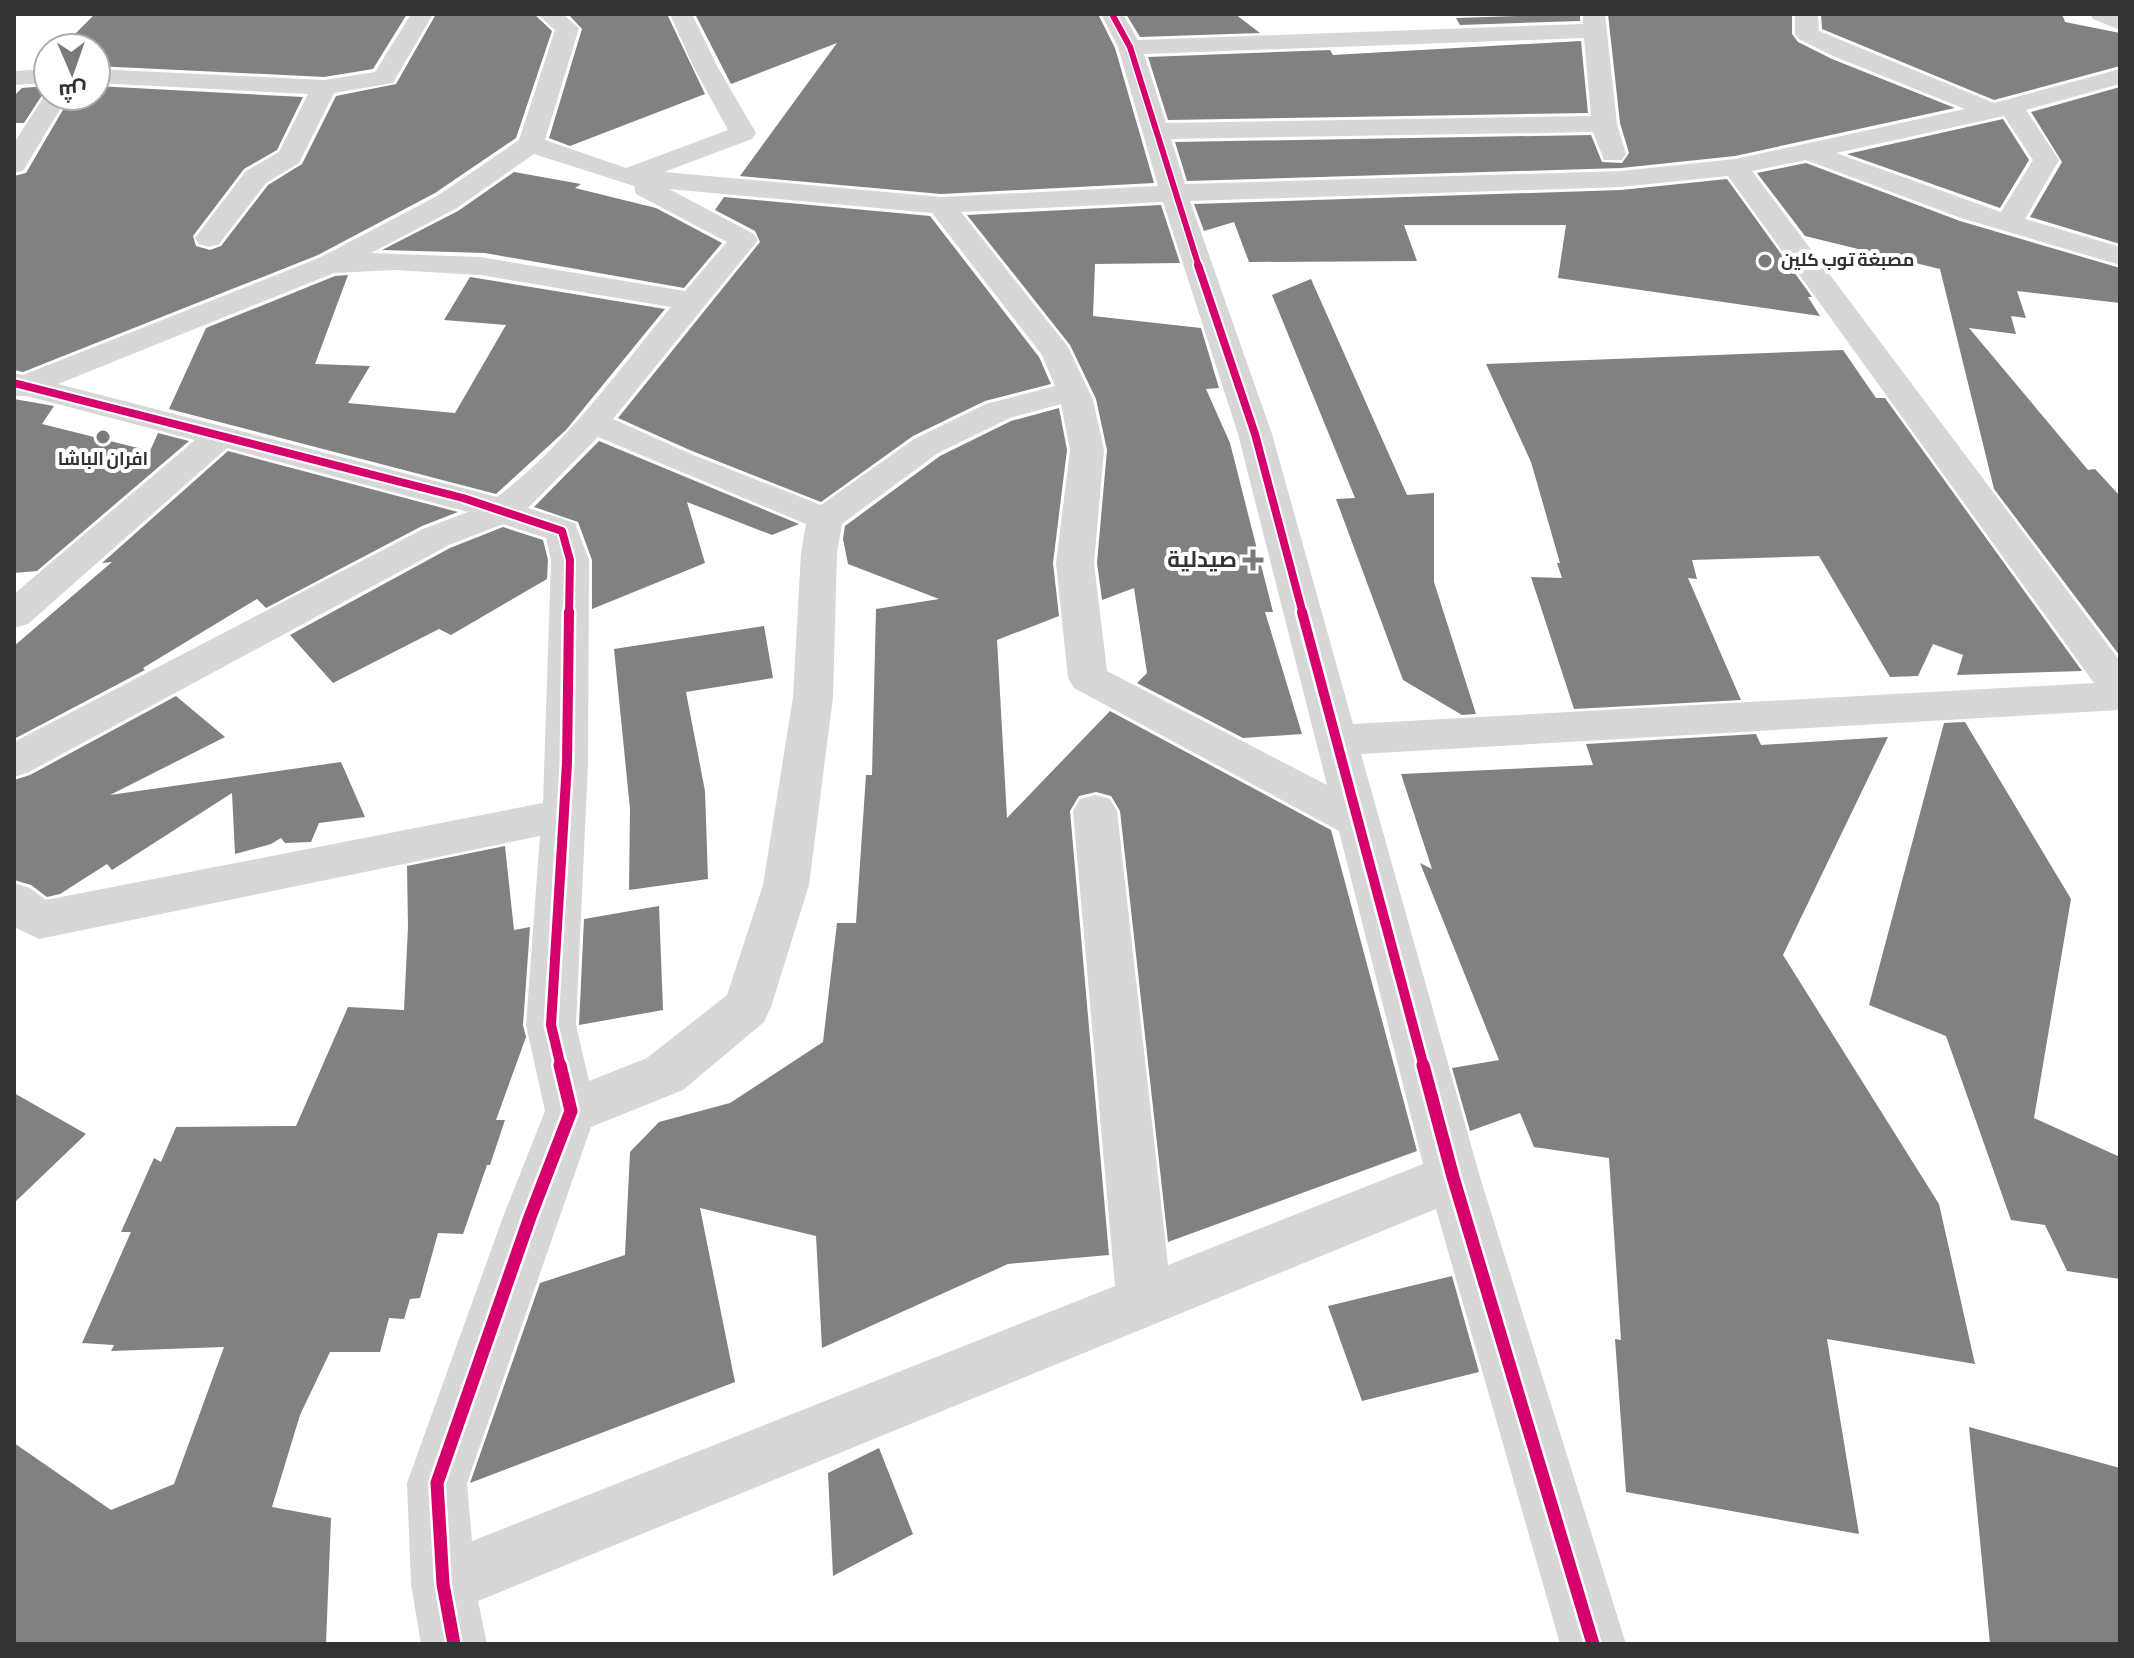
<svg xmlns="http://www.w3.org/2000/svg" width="2134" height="1658" viewBox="0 0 2134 1658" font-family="'Alegreya Sans',Cairo,sans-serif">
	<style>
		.building { fill: #818181 }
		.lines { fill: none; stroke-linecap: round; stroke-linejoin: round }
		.street { fill: #d7d7d7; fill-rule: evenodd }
		.cycleway-far3-casing { stroke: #fff; stroke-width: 9 }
		.cycleway-far2-casing { stroke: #fff; stroke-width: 12 }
		.cycleway-far1-casing { stroke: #fff; stroke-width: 15 }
		.cycleway-casing { stroke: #fff; stroke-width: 18 }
		.cycleway-far3 { stroke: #d6006c; stroke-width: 6 }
		.cycleway-far2 { stroke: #d6006c; stroke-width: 8 }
		.cycleway-far1 { stroke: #d6006c; stroke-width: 10 }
		.cycleway { stroke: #d6006c; stroke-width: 13 }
		.poi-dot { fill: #7a7a7a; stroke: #fff; stroke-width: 3 }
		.labels { text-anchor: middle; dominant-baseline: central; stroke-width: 8; stroke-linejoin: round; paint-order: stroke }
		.far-poi-label { font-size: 18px; font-weight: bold; fill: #333; stroke: #fff; text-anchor: start }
		.poi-label { font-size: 22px; font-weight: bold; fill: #333; stroke: #fff; text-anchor: end }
	</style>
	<rect width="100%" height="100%" fill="#fff"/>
	<path class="building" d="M95 14H407L373 69 324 77 96 66V48H61Z
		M436 14H534L552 31 516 138 435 193 318 255 23 372 14 370V176L26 173 71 96H96V86L303 97 277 150 244 169 193 236 196 246 210 250 221 246 268 185 302 164 336 96 396 84Z
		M568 14H667L705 94 570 146 549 138 582 29Z
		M695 14H1098L1115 48 1154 183 941 194 740 176 837 43 731 84Z
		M1126 14H1235L1260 33 1140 37Z
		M1516 14H1580V21L1460 25 1456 18 1518 16Z
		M1608 14H1792V34L1798 42 1832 59 1955 108 1735 156 1621 168 1187 181 1175 142 1591 135 1602 162 1622 163 1629 153 1620 123Z
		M1821 14H2062L2065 22 2120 33V66L1994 100 1822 29Z
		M1581 41 1588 113 1168 120 1148 57 1330 50 1333 55Z
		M48 86 24 123H14V96L22 88Z
		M2120 87V244L2030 217 2062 162 2031 112Z
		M2003 119 2029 160 2000 208 1847 154Z
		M1806 163 1960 221 2120 268V303L2017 291 2026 318 2011 316 2016 334 1969 328 2088 470 2095 469 2120 496V656L1994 489 1940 269 1805 236 1757 173Z
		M514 172 581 184 575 188 656 208 722 243 684 288 485 253 382 250 458 211Z
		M1727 179 1812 297H1808L1820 316 1558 278 1566 225H1404L1417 261 1249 262 1234 222 1204 231 1194 204 1621 190Z
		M724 197 930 216 1039 357 1051 384 985 401 913 436 821 502 692 451 618 418 760 242 755 231 715 210Z
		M1161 205 1180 263 1095 264 1093 316 1201 328 1219 388 1206 389 1230 443 1273 612H1265L1302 734 1243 738 1137 683 1147 673 1134 588 1102 600 1097 563 1107 450 1096 399 1070 345 967 215Z
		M348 275 315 364 370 366 348 403 455 413 506 325 444 320 470 277 665 309 566 430 496 494 169 409 206 328 335 276Z
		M1311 279 1407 495 1434 493V582L1476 714 1462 715 1403 680 1336 499 1355 498 1272 295Z
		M1843 350 1876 398H1885L2082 671 1957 675 1963 655 1933 644 1918 676 1890 677 1819 556 1692 560 1697 579 1688 578 1741 700 1574 709 1531 577 1562 578 1557 563H1560L1531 462 1486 364Z
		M14 399 54 406 42 424 150 451 158 433 189 441 37 571 14 573Z
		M1059 408 1067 450 1053 563 1059 616 997 640 1007 818 1110 711 1331 830 1417 1151 1168 1242 1120 811 1111 796 1096 792 1079 796 1070 811 1109 1255 1008 1264 822 1348 816 1236 700 1208 735 1382 470 1483 540 1283 625 1255 630 1152 659 1122 730 1103 823 1042 837 923H856L866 775H872L876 609 939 599 848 564 843 539 845 526 940 456 1011 421Z
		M599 441 799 524 772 535 687 502 705 563 592 609V560L578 522 534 507Z
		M228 451 458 512 422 526 266 608 257 599 143 668 145 670 14 739V646L112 562 102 563Z
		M503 527 543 540 548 560 547 579 451 635 439 629 333 683 290 635 450 548Z
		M764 626 773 678 686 692 705 791 708 879 629 890 630 809 614 649Z
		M176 696 225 737 110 795 341 762 365 817 319 823 311 842 285 843 281 838 271 844 235 854 232 793 112 870 107 864 60 894 47 897 31 885 14 880V780L30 775Z
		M1965 722 2071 899 2034 1118 2120 1157V1279L2067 1271 2045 1225 2011 1220 1946 1036 1869 1005 1944 723Z
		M1756 734 1761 745 1888 737 1783 955 1939 1204 1975 1364 1827 1339 1859 1534 1626 1492 1615 1339 1621 1340 1609 1158 1534 1147 1520 1113 1470 1131 1452 1068 1499 1060 1420 863 1432 869 1401 774 1593 765 1586 744Z
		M505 846 514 930 530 927 523 1025 526 1037 496 1120H505L490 1165H487L463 1234 438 1233 420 1298 410 1299 404 1319 389 1318 380 1352H330L300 1415 272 1507 331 1518 326 1644H14V1443L111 1510 174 1484 224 1347 111 1351 114 1345 82 1343 131 1232H121L154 1158 161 1162 176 1127 296 1126 348 1007 404 1010 408 927 407 866Z
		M659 906 663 1010 579 1025 584 919Z
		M14 1093 86 1134 14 1203Z
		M1452 1276 1479 1372 1362 1401 1328 1306Z
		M1969 1427 2120 1468V1644H1990Z
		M879 1448 913 1534 833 1576 828 1473Z"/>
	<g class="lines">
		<path class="street" d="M411 14H433L393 83 334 93 299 163 266 183 219 244 209 247 199 244 195 238 246 171 279 152 308 94 96 83V69L324 80 375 72Z
			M537 14H563L579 28 545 140 626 168 728 130 693 66 670 14H692L717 66 756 133 752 139 664 172 941 197 1158 186 1118 47 1101 14H1123L1138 40 1583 24V14H1605L1617 124 1626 154 1622 160H1604L1593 132 1171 139 1185 184 1621 171 1735 159 1965 109 1833 56 1799 39 1795 34V14H1818L1819 31 1994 103 2120 69V84L2026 110 2059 160 2025 219 2120 247V265L1961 218 1806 160 1752 171 2120 661V710L1361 754 1480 1177 1626 1644H1560L1436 1209 478 1601 487 1644H421L411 1584 407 1483 503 1217 545 1111 526 1025 540 836 39 939 14 927V883L30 888 46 900 543 803 551 560 546 538 503 524 449 545 29 772 14 777V742L423 529 468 512 227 448 28 624 14 628V594L195 440 27 396H14V373L23 375 319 258 437 196 519 140 555 30ZM1584 38 1591 116 1166 123 1144 54ZM2004 116 2033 160 2001 212 1836 153ZM534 154 634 186 636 194 727 242 685 291 480 257 371 253 457 208ZM1728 176 2094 683 1353 724 1272 434 1190 201 1621 187ZM669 189 932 213 1042 355 1055 386 986 404 914 439 821 505 691 454 613 419 758 240 754 234ZM1163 202 1238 434 1327 785 1107 671 1094 563 1104 450 1093 400 1068 347 961 212ZM394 270 480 275 671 307C617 372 565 446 497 497L58 384 334 273ZM1061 404 1070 450 1056 563 1068 678 1074 688 1339 831 1423 1164 1168 1265 1117 811 1110 799 1095 795 1080 799 1073 811 1115 1286 472 1541 467 1483 591 1127 683 1090 764 1022 771 1007 809 885 833 697 837 553 842 524 938 453 1010 418ZM598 437 806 524 801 553 793 697 763 885 727 995 647 1058 589 1081 576 1025 588 763 589 560 575 523 528 508Z
			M2090 14H2120V30L2093 19Z
			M48 69V83L14 85V71Z
			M48 90V96H68L23 171 14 173V143Z"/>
		<g class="cycleway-far3-casing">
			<path id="cycleway-far3" d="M1112 14 1130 47 1199 267"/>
		</g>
		<g class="cycleway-far2-casing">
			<path id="cycleway-far2" d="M1198 265 1255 434 1303 614
				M14 383 463 498 562 531 570 560 569 614"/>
		</g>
		<g class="cycleway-far1-casing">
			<path id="cycleway-far1" d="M1302 612 1424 1067
				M561 1067 551 1025 567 763 569 612"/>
		</g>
		<g class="cycleway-casing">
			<path id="cycleway" d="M1423 1065 1453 1177 1593 1644
				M454 1644 443 1584 437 1483 530 1217 571 1111 560 1065"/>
		</g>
		<use href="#cycleway-far3" class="cycleway-far3"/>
		<use href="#cycleway-far2" class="cycleway-far2"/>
		<use href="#cycleway-far1" class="cycleway-far1"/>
		<use href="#cycleway" class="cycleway"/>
	</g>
	<g class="poi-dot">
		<circle cx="1765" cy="261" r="8"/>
		<circle cx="103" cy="437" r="8"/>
		<path d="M1249 548h8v8h8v8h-8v8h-8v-8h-8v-8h8z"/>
	</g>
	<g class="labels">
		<g class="far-poi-label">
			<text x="1781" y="261">مصبغة توب كلين</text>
			<text x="103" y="460" text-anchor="middle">افران الباشا</text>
		</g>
		<g class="poi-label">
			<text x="1237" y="560">صيدلية</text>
		</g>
	</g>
	<rect width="2134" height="1658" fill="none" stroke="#333333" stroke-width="32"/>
	<g transform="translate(72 72) rotate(178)"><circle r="38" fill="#ffffff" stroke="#adadad" stroke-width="2"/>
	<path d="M0-6L14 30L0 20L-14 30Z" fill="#7a7a7a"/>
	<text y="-12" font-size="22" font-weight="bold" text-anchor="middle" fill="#333333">ش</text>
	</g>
</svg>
